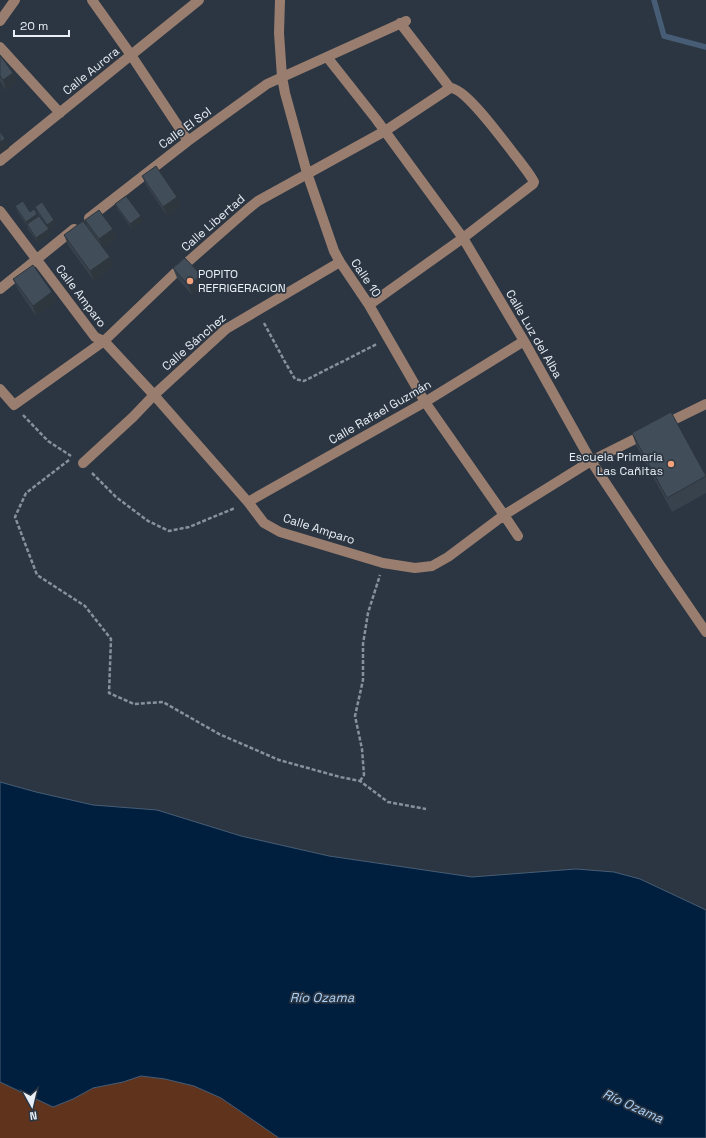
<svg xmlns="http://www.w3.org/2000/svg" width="706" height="1138" viewBox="0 0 706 1138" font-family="'Space Grotesk',sans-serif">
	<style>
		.green { fill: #60331d }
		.water { fill: #001f3e; stroke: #465d75 }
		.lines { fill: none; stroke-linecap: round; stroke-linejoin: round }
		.stream { stroke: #465d75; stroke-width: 5.5 }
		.path { stroke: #88919b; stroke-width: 2.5; stroke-dasharray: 4 2; stroke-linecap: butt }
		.minor { stroke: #997e70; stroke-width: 10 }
		.wall { fill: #38424d }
		.shaded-wall { fill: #2e363e }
		.building { fill: #414d59; stroke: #2e363e }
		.poi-dot { fill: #f1a27b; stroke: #2c3642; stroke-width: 1.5 }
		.labels { text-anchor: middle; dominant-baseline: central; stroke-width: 3.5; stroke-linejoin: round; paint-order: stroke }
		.street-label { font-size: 12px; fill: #e8eff6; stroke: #2c3642 }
		.poi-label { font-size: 12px; fill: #e8eff6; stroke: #2c3642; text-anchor: start }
		.water-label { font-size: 13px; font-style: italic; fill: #aad2fa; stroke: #2c3642 }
	</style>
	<rect width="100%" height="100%" fill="#2c3642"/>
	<path class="green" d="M141 1076 165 1079 194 1086 221 1098 279 1138H0V1082L53 1107 73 1099 93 1088 123 1082Z"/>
	<path class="water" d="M0 782 36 792 93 805 157 810 241 836 329 856 472 877 576 869 614 872 640 879 706 910V1138H279L221 1098 194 1086 165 1079 141 1076 123 1082 93 1088 73 1099 53 1107 0 1082Z"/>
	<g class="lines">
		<path class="stream" d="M654 0 664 36 706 47"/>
		<path class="path" d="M264 323 285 362 295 379 304 381 377 344
			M23 415 48 441 71 456
			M69 460 26 493 15 517 37 575 85 606 111 639 109 693 134 704 163 702 219 734 279 760 340 777 360 781 388 802 426 809
			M92 473 116 497 148 521 169 531 189 527 235 508
			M360 781 364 775 362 749 355 716 363 680V644L368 613 380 575"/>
		<path class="minor" d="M92 0 131 55 188 141
			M280 0 279 33 282 77 285 93 307 173 334 251 340 262 369 305 425 402 504 515 518 536
			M0 21 15 0
			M0 47 60 113
			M327 57 376 119 463 238 524 341 591 461 660 565 706 632
			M0 161 199 0
			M0 211 95 337 104 341 154 395 248 502 264 523 280 532 383 563 415 568 432 566 448 557 504 515 591 461 645 434
			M89 218 188 141 267 84 406 21
			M0 289 74 229
			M369 305 463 238 533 184 534 182C530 174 523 166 518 159 507 146 466 87 450 88L400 23
			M0 389 14 405 104 341 174 274 248 209 258 201 385 131 450 88
			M663 425 706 404
			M83 463 133 417 154 395 226 329 340 262
			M248 502 425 402 524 341"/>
	</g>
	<path class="wall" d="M0 55 17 83 6 90 0 81Z
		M142 176 177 197 181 207 167 216 146 185Z
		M115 204 143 221 132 229 117 209Z
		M15 206 37 214 38 217 50 234 38 243 28 229 27 226 17 211Z
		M35 207 56 225 49 230 37 212Z
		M85 220 117 239 104 248 110 257 113 266 94 281 68 245 64 235 87 226Z
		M173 268 201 275 204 285 192 295 177 278Z
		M13 279 52 292 56 302 36 316 17 288Z
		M632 433 706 476V493L672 512 637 447Z"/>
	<path class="shaded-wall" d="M13 73 17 83 6 90 3 80Z
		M5 139 9 148 0 154V142Z
		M177 197 181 207 167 216 163 207Z
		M37 214 39 219 28 227 26 222Z
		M141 216 143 221 132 229 130 224Z
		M54 220 56 225 49 230 47 225Z
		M49 229 50 234 38 243 36 238Z
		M113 229 117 239 103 249 99 239Z
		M110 257 113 266 94 281 90 271Z
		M201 275 204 285 192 295 189 286Z
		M52 292 56 302 36 316 33 306Z"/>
	<path class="building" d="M0 55 13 73 3 80 0 76Z
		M0 131 5 139 0 142Z
		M156 166 177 197 163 207 142 176Z
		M126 196 141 216 130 224 115 204Z
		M23 201 30 212 34 209 37 214 26 222 15 206Z
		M42 202 54 220 47 225 35 207Z
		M99 210 113 229 99 239 85 220Z
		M39 216 49 229 36 238 27 224Z
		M83 221 110 257 90 271 64 235Z
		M185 258 201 275 189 286 173 268Z
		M33 265 52 292 33 306 13 279Z
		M671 412 706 476 667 498 632 433Z"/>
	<g class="poi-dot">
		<circle cx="190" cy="281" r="4"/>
		<circle cx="671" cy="464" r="4"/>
	</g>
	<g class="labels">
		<g class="street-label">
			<text transform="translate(91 71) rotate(-39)">Calle Aurora</text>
			<text transform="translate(185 128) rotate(-36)">Calle El Sol</text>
			<text transform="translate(213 223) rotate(-41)">Calle Libertad</text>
			<text transform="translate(366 278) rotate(56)">Calle 10</text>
			<text transform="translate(81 296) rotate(53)">Calle Amparo</text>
			<text transform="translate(534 334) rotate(60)">Calle Luz del Alba</text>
			<text transform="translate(194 342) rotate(-41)">Calle Sánchez</text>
			<text transform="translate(380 412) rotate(-30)">Calle Rafael Guzmán</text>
			<text transform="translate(319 529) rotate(18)">Calle Amparo</text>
		</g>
		<g class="poi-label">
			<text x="198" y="274">POPITO<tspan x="198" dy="14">REFRIGERACION</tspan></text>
			<text x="663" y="457" text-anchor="end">Escuela Primaria<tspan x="663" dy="14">Las Cañitas</tspan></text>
		</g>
		<g class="water-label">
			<text x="322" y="997">Río Ozama</text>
			<text transform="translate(633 1106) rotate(24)">Río Ozama</text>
		</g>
	</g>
	<g transform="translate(32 1106) rotate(172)" stroke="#2c3642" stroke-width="3" paint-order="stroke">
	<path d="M0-3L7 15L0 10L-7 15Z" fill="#e8eff6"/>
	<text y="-6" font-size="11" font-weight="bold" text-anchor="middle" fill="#e8eff6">N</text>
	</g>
	<path d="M14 30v6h55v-6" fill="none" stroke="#e8eff6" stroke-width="2"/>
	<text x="20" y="30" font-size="12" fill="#e8eff6" stroke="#2c3642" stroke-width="3" paint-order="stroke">20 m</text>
</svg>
